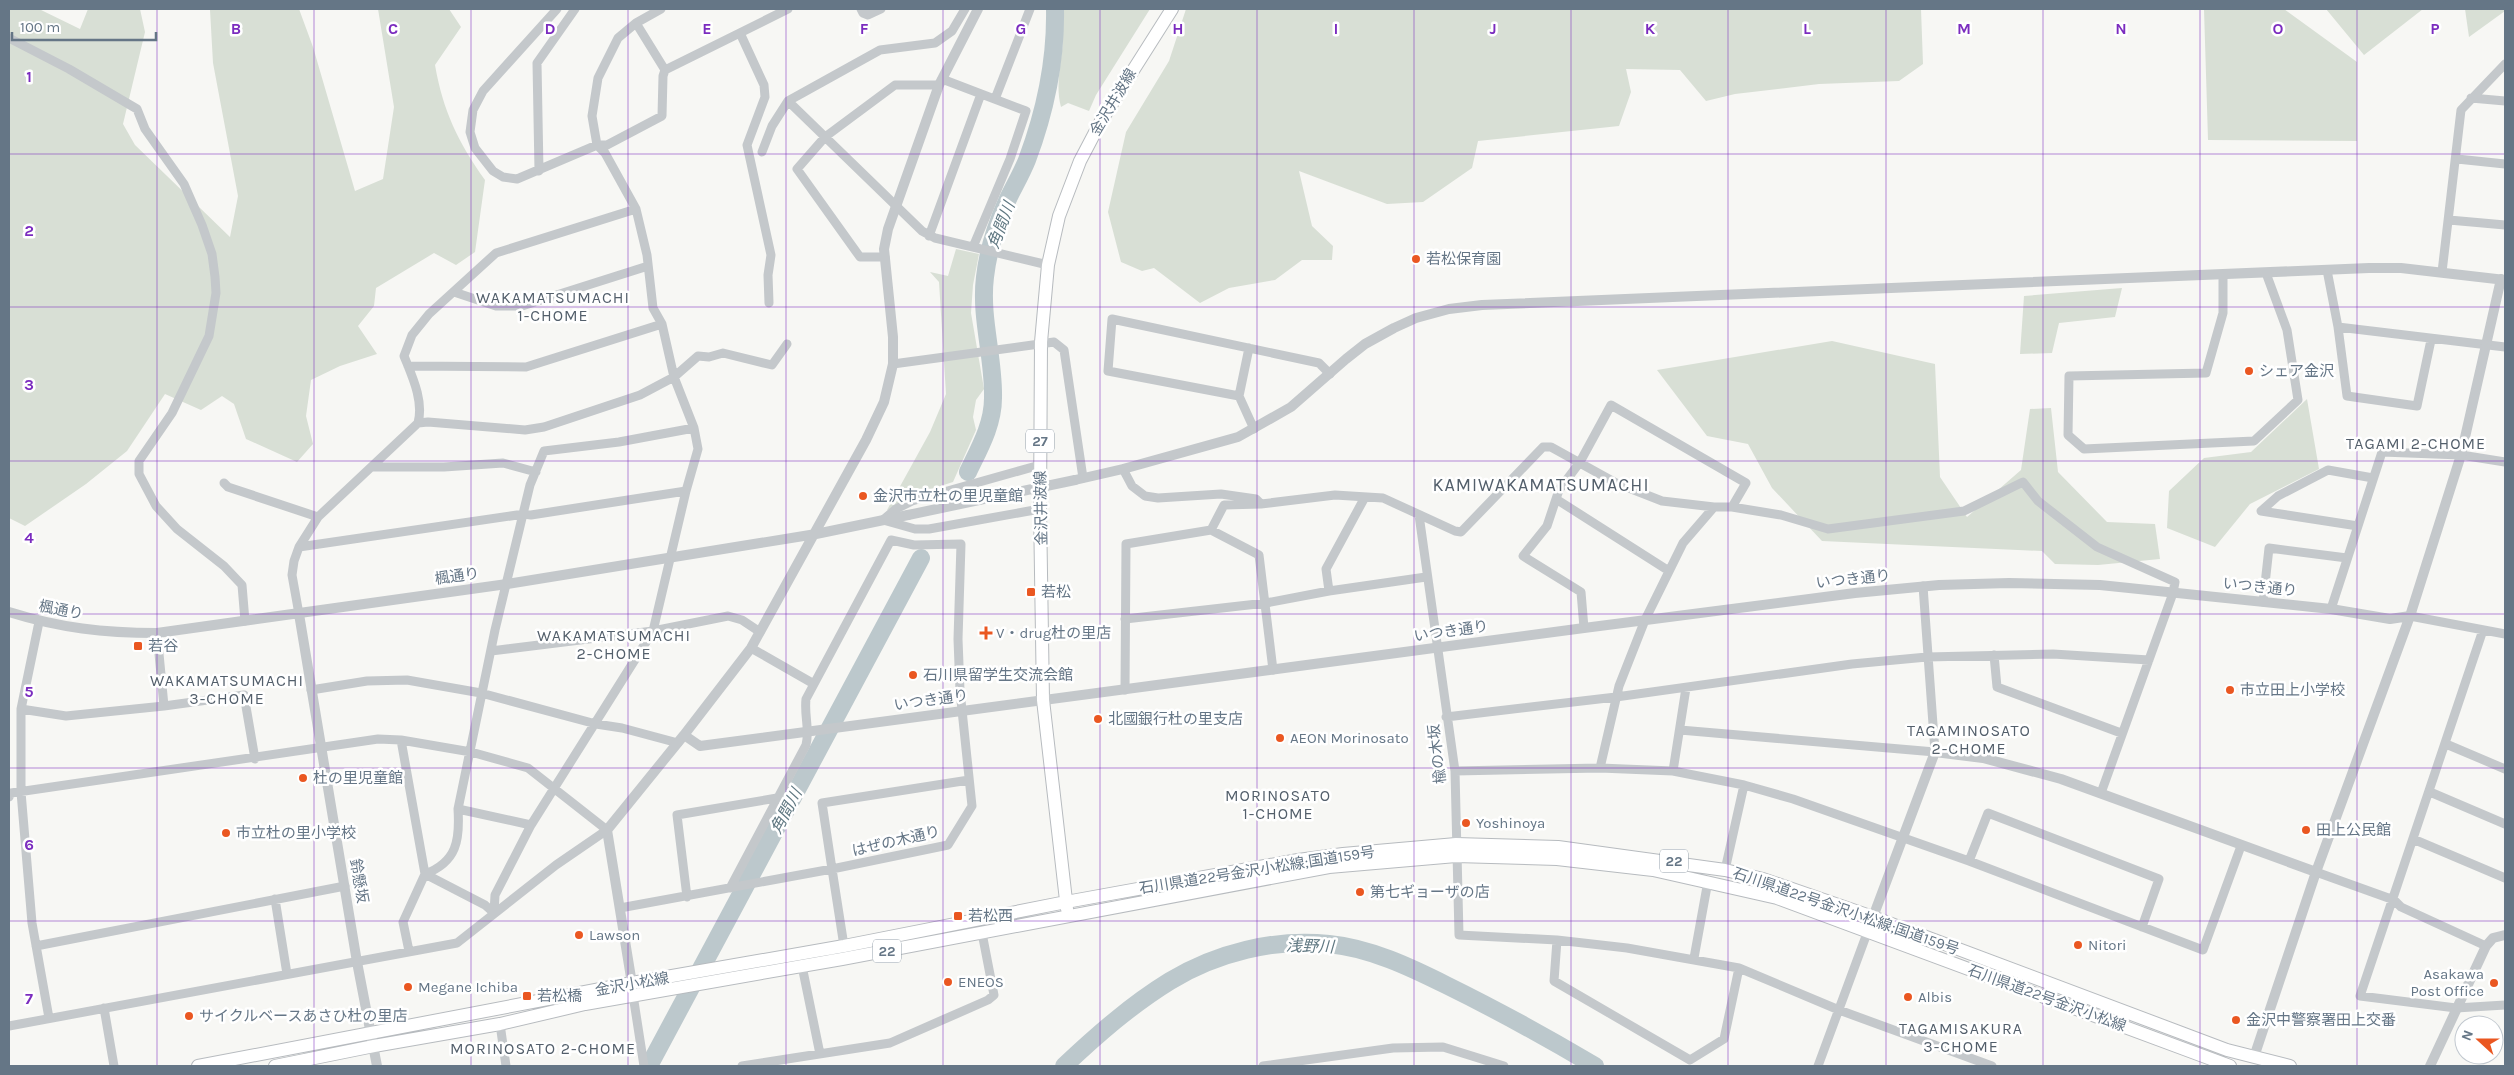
<svg xmlns="http://www.w3.org/2000/svg" width="2514" height="1075" viewBox="0 0 2514 1075" font-family="Karla,'Noto Sans JP',sans-serif">
	<style>
		.green { fill: #d8dfd5 }
		.lines { fill: none; stroke-linecap: round; stroke-linejoin: round }
		.river { stroke: #bcc8cc; stroke-width: 18 }
		.primary-casing { stroke: #b7bbbf; stroke-width: 14 }
		.minor { stroke: #c4c8cb; stroke-width: 9 }
		.tertiary { stroke: #c4c8cb; stroke-width: 10 }
		.primary { stroke: #fff; stroke-width: 12 }
		.tertiary-bridge { stroke: #c4c8cb; stroke-width: 10 }
		.grid { fill: none; stroke: #7b2cbf; stroke-width: 1; stroke-opacity: 0.55 }
		.poi-dot { fill: #ea5721; stroke: #fff; stroke-width: 2 }
		.labels { text-anchor: middle; dominant-baseline: central; stroke-width: 5; stroke-linejoin: round; paint-order: stroke }
		.shield { fill: #fff; stroke: #939faa; stroke-width: 1 }
		.shield-label { font-size: 14px; font-weight: bold; fill: #657686 }
		.street-label { font-size: 15px; fill: #657686; stroke: #fff }
		.poi-label { font-size: 15px; fill: #657686; stroke: #fff; text-anchor: start }
		.water-label { font-size: 16px; font-style: italic; fill: #607882; stroke: #fff }
		.neighbourhood-label { font-size: 16px; letter-spacing: 1px; fill: #535f6b; stroke: #fff }
		.quarter-label { font-size: 18px; letter-spacing: 1px; fill: #535f6b; stroke: #fff }
		.grid-label { font-size: 16px; text-anchor: middle; font-weight: bold; fill: #7b2cbf; stroke: #fff; stroke-width: 5; stroke-linejoin: round; paint-order: stroke }
	</style>
	<rect width="100%" height="100%" fill="#f7f7f4"/>
	<path class="green" d="M9 9H39L80 29 88 9H140L145 32 123 124 135 145 230 237 238 196 213 63 210 10 299 9 313 47 355 191 383 179 394 107 378 9H449L461 27 435 65C443 111 458 142 485 180L475 252 456 265 434 253 376 288 374 306 358 326 377 354 340 366 311 380 306 416 313 444 297 462 246 439 234 404 222 396 201 410 165 394 127 451 86 484 25 526 9 518Z
		M1059 9H1150L1096 95 1089 111 1068 103 1061 107C1052 74 1071 41 1059 9Z
		M1186 9H1921L1923 64 1899 81 1819 84 1735 94 1706 101 1680 70 1626 69 1631 92 1619 126 1478 141 1472 168 1423 202 1387 204 1299 171 1312 226 1333 246 1332 260H1302L1275 280 1229 288 1200 303 1154 268 1142 271 1121 262 1108 212 1126 132 1169 61Z
		M2204 9H2284L2357 62V141L2208 140Z
		M2326 9H2423L2364 55Z
		M2465 9H2505V11L2469 37Z
		M956 249 979 254 973 285 971 313 984 389 976 400 973 417 976 430 953 482 912 495 896 505V509L887 510 930 432 946 394 939 282 930 272 948 276Z
		M2122 288 2115 317 2059 323 2052 353 2020 354 2024 296Z
		M1832 341 1935 364 1940 477 1967 517 2021 470 2030 409 2051 408 2058 472 2107 522 2155 524 2160 559 2098 565 2055 564 2042 551 1822 541 1772 488 1748 444 1707 436 1657 370Z
		M2307 399 2319 469 2250 504 2215 547 2167 528 2169 491 2204 458 2251 452Z"/>
	<g class="lines">
		<path class="river" d="M968 472C979 449 993 425 993 398 994 357 980 318 985 277 988 251 996 225 1007 201 1013 188 1021 175 1027 160 1045 112 1056 60 1055 9
			M650 1064 921 558
			M1064 1066C1097 1035 1131 1005 1170 981 1216 953 1275 938 1329 944 1370 948 1410 967 1446 985 1497 1010 1546 1037 1595 1066"/>
		<g class="primary-casing">
			<path id="primary" d="M1067 909 1043 700 1040 509 1041 342 1048 265 1059 216 1080 161 1101 121 1172 9
				M198 1066 632 983 844 946 1066 902 1298 860 1343 854 1456 844 1558 847 1725 870 1763 879 1873 917 2227 1050 2290 1066
				M275 1066 374 1046 500 1024 585 1004 842 959 1329 867 1456 856 1557 859 1653 870 1777 898 2230 1066"/>
		</g>
		<path class="minor" d="M557 9 483 91 473 110 470 132 475 148 493 171 503 177 517 179 597 145H607L662 116 663 76 665 70 788 9
			M861 9 863 13 868 15 881 9
			M636 23 665 70
			M740 33 764 85 765 97 747 145 771 255 768 275 769 303
			M9 38 69 69 137 109 145 129 184 184 202 225 212 254 215 277 216 293 209 336 172 413 139 461V474L156 506 177 529 224 566 242 585 245 621
			M942 79 1026 111 1010 159 973 247
			M2471 98 2505 101
			M995 99 1030 9
			M788 101 922 231 935 238 1048 265
			M762 152 772 126 788 101 880 50 935 43 952 31 965 9
			M2457 159 2505 164
			M539 171 537 63 575 9
			M2449 220 2505 225
			M929 236 981 94
			M885 257H860L797 169 825 137 895 85H939
			M2327 270 2338 327 2347 396 2417 406 2431 340
			M2442 272 2461 110 2505 64
			M2223 274V313L2206 373 2069 376 2068 435 2084 449 2254 441 2298 400 2287 330 2266 273
			M454 292 496 306H522L648 266
			M2338 327 2505 347
			M1249 348 1239 396 1254 429
			M893 364 1054 342 1064 350 1083 478
			M408 366 526 367 662 324
			M1239 396 1108 371 1112 319 1319 363 1330 374
			M418 423 428 422 525 430 544 427 640 395 674 377 698 356 709 357 723 353 772 365 787 344
			M372 467H444L503 463 536 472
			M1123 469 1132 486 1145 496 1158 498 1221 494 1256 499 1261 504 1335 495 1383 498 1455 531 1461 532 1543 447H1551L1616 483 1662 501 1714 507H1732L1781 515 1828 529 1964 511 2023 482 2038 501 2097 547 2175 582 2173 593 2101 793
			M224 483 228 487 318 517
			M1556 499 1669 571
			M1040 509 929 529H915L883 520 896 509 912 501 1040 465
			M1419 515 1455 771 1459 935 1557 940 1627 948 1739 968 1839 1010 1992 1066
			M2358 526 2261 511 2278 496 2328 470 2373 478
			M1211 530 1224 505 1261 504
			M299 547 524 514 531 515 686 491
			M1329 591 1326 569 1365 497
			M2263 602 2269 548 2347 558
			M2331 609 2382 452 2461 455 2505 462
			M299 614 292 575 294 561 299 547 318 517 418 423C424 401 412 376 404 356L412 335 429 314 496 253 636 209
			M2410 616 2505 634
			M1125 619 1266 603 1329 591 1426 577
			M39 622 21 709V792L32 923 49 1018
			M1584 628 1581 592 1523 556 1547 526 1559 490 1580 462 1611 405 1746 483 1732 507
			M2483 630 2360 996 2456 1008 2505 1005
			M157 633 164 706
			M751 648 814 684
			M491 651 653 631 728 616 742 620 760 632
			M1994 655 1997 687 2121 733
			M311 690 367 681 407 680 481 693 596 724 622 728 678 743
			M1125 690 1126 544 1211 530 1259 555 1273 670
			M21 709 66 716 164 706 244 695 255 759
			M1446 717 1616 697 1852 664 1927 657 2053 654 2149 660
			M1680 730 1935 752 1923 586
			M401 740 425 874 403 922 409 951
			M2446 744 2505 769
			M1600 768 1619 686 1645 620 1683 543 1714 507
			M1455 771 1600 768 1673 771 1744 785 1793 799 1969 861 2203 950 2241 846
			M1673 771 1686 688
			M2430 792 2505 824
			M9 797 11 793 378 739 401 740 471 752 528 768 607 830 556 865 457 943 9 1026
			M458 809 531 825
			M2413 839 2505 878
			M1969 861 1988 813 2159 879 2142 927
			M1725 870 1744 785
			M2316 872 2394 900 2401 907 2486 946
			M425 874C457 862 460 840 458 809L495 630 530 485 544 451 619 442 694 428
			M425 874 485 905 494 913
			M730 888 806 745C810 729 804 716 806 699L891 540 914 545 961 544 958 639 960 691 972 806 948 845 832 869 844 946
			M687 897 677 815 777 798
			M275 899 287 974
			M620 908 832 869 822 803 969 780
			M494 913 495 895 531 825 653 631 686 491 698 449 694 428 674 377 662 324 653 308 647 255 636 209 605 153 597 145 592 116 598 78 618 38 636 23 661 9
			M1557 940 1554 981 1690 1060 1724 1039 1739 968
			M36 946 345 886
			M1694 958 1708 881
			M802 966 820 1054
			M633 995 644 1066
			M104 1008 114 1066
			M500 1024 506 1066
			M742 1066 890 1043 988 1000 994 995 982 933
			M1263 1066 1393 1048 1443 1047 1504 1066
			M1818 1066 1873 917"/>
		<path class="tertiary" d="M1075 480 1123 469 1238 437 1291 407 1346 359 1365 344 1394 328 1416 318 1449 309 1482 305 2369 268H2401L2505 280
			M9 612C60 628 104 633 157 633L507 584 816 534 908 515
			M299 614 357 962 377 1066
			M684 735 751 648 866 440 884 402 893 364V337L884 249 888 229 939 85 978 9
			M1873 917 1935 752 1983 758 2061 779 2316 872
			M633 990 607 830 684 735 700 746 1584 628 1855 593 1939 585 2009 583 2100 585 2331 609 2390 619 2410 616
			M2254 1057 2316 872 2410 616 2461 455 2501 279
			M2430 1066 2486 946 2493 938 2505 935"/>
		<use href="#primary" class="primary"/>
		<path class="tertiary-bridge" d="M908 515 1075 480"/>
	</g>
	<path class="grid" d="M157 9V1066M314 9V1066M471 9V1066M628 9V1066M786 9V1066M943 9V1066M1100 9V1066M1257 9V1066M1414 9V1066M1571 9V1066M1728 9V1066M1886 9V1066M2043 9V1066M2200 9V1066M2357 9V1066M9 154H2505M9 307H2505M9 461H2505M9 614H2505M9 768H2505M9 921H2505"/>
	<g class="poi-dot">
		<circle cx="1416" cy="259" r="5"/>
		<circle cx="2249" cy="371" r="5"/>
		<circle cx="863" cy="496" r="5"/>
		<rect x="1026" y="587" width="10" height="10" rx="2.5"/>
		<path d="M983.5 625.5h5v5h5v5h-5v5h-5v-5h-5v-5h5z"/>
		<rect x="133" y="641" width="10" height="10" rx="2.5"/>
		<circle cx="913" cy="675" r="5"/>
		<circle cx="2230" cy="690" r="5"/>
		<circle cx="1098" cy="719" r="5"/>
		<circle cx="1280" cy="738" r="5"/>
		<circle cx="303" cy="778" r="5"/>
		<circle cx="1466" cy="823" r="5"/>
		<circle cx="2306" cy="830" r="5"/>
		<circle cx="226" cy="833" r="5"/>
		<circle cx="1360" cy="892" r="5"/>
		<rect x="953" y="911" width="10" height="10" rx="2.5"/>
		<circle cx="579" cy="935" r="5"/>
		<circle cx="2078" cy="945" r="5"/>
		<circle cx="948" cy="982" r="5"/>
		<circle cx="2494" cy="983" r="5"/>
		<circle cx="408" cy="987" r="5"/>
		<rect x="522" y="991" width="10" height="10" rx="2.5"/>
		<circle cx="1908" cy="997" r="5"/>
		<circle cx="189" cy="1016" r="5"/>
		<circle cx="2236" cy="1020" r="5"/>
	</g>
	<g class="labels">
		<g class="shield">
			<rect x="1026" y="429.5" width="28" height="23" rx="4"/>
			<rect x="1660" y="849.5" width="28" height="23" rx="4"/>
			<rect x="873" y="939.5" width="28" height="23" rx="4"/>
		</g>
		<g class="shield-label">
			<text x="1040" y="441">27</text>
			<text x="1674" y="861">22</text>
			<text x="887" y="951">22</text>
		</g>
		<g class="street-label">
			<text transform="translate(1113 102) rotate(-59)">金沢井波線</text>
			<text transform="translate(1041 508) rotate(-91)">金沢井波線</text>
			<text transform="translate(457 576) rotate(-8)">楓通り</text>
			<text transform="translate(1853 579) rotate(-6)">いつき通り</text>
			<text transform="translate(2260 587) rotate(6)">いつき通り</text>
			<text transform="translate(61 610) rotate(11)">楓通り</text>
			<text transform="translate(1451 631) rotate(-8)">いつき通り</text>
			<text transform="translate(931 700) rotate(-8)">いつき通り</text>
			<text transform="translate(1437 754) rotate(-97)">楡の木坂</text>
			<text transform="translate(896 841) rotate(-13)">はぜの木通り</text>
			<text transform="translate(1257 870) rotate(-9)">石川県道22号金沢小松線;国道159号</text>
			<text transform="translate(359 881) rotate(80)">鈴懸坂</text>
			<text transform="translate(1846 911) rotate(19)">石川県道22号金沢小松線;国道159号</text>
			<text transform="translate(632 984) rotate(-10)">金沢小松線</text>
			<text transform="translate(2047 998) rotate(20)">石川県道22号金沢小松線</text>
		</g>
		<g class="poi-label">
			<text x="1426" y="259">若松保育園</text>
			<text x="2259" y="371">シェア金沢</text>
			<text x="873" y="496">金沢市立杜の里児童館</text>
			<text x="1041" y="592">若松</text>
			<text x="996" y="633">V・drug杜の里店</text>
			<text x="148" y="646">若谷</text>
			<text x="923" y="675">石川県留学生交流会館</text>
			<text x="2240" y="690">市立田上小学校</text>
			<text x="1108" y="719">北國銀行杜の里支店</text>
			<text x="1290" y="738">AEON Morinosato</text>
			<text x="313" y="778">杜の里児童館</text>
			<text x="1476" y="823">Yoshinoya</text>
			<text x="2316" y="830">田上公民館</text>
			<text x="236" y="833">市立杜の里小学校</text>
			<text x="1370" y="892">第七ギョーザの店</text>
			<text x="968" y="916">若松西</text>
			<text x="589" y="935">Lawson</text>
			<text x="2088" y="945">Nitori</text>
			<text x="2484" y="974" text-anchor="end">Asakawa<tspan x="2484" dy="17">Post Office</tspan></text>
			<text x="958" y="982">ENEOS</text>
			<text x="418" y="987">Megane Ichiba</text>
			<text x="537" y="996">若松橋</text>
			<text x="1918" y="997">Albis</text>
			<text x="199" y="1016">サイクルベースあさひ杜の里店</text>
			<text x="2246" y="1020">金沢中警察署田上交番</text>
		</g>
		<g class="water-label">
			<text transform="translate(1001 225) rotate(-69)">角間川</text>
			<text transform="translate(786 811) rotate(-62)">角間川</text>
			<text transform="translate(1310 946) rotate(2)">浅野川</text>
		</g>
		<g class="neighbourhood-label">
			<text x="553" y="297">WAKAMATSUMACHI<tspan x="553" dy="18">1-CHOME</tspan></text>
			<text x="2416" y="443">TAGAMI 2-CHOME</text>
			<text x="614" y="635">WAKAMATSUMACHI<tspan x="614" dy="18">2-CHOME</tspan></text>
			<text x="227" y="680">WAKAMATSUMACHI<tspan x="227" dy="18">3-CHOME</tspan></text>
			<text x="1969" y="730">TAGAMINOSATO<tspan x="1969" dy="18">2-CHOME</tspan></text>
			<text x="1278" y="795">MORINOSATO<tspan x="1278" dy="18">1-CHOME</tspan></text>
			<text x="1961" y="1028">TAGAMISAKURA<tspan x="1961" dy="18">3-CHOME</tspan></text>
			<text x="543" y="1048">MORINOSATO 2-CHOME</text>
		</g>
		<g class="quarter-label">
			<text x="1541" y="485">KAMIWAKAMATSUMACHI</text>
		</g>
	</g>
	<g class="grid-label">
		<text x="236" y="34">B</text>
		<text x="393" y="34">C</text>
		<text x="550" y="34">D</text>
		<text x="707" y="34">E</text>
		<text x="864" y="34">F</text>
		<text x="1021" y="34">G</text>
		<text x="1178" y="34">H</text>
		<text x="1336" y="34">I</text>
		<text x="1493" y="34">J</text>
		<text x="1650" y="34">K</text>
		<text x="1807" y="34">L</text>
		<text x="1964" y="34">M</text>
		<text x="2121" y="34">N</text>
		<text x="2278" y="34">O</text>
		<text x="2435" y="34">P</text>
		<text x="29" y="82">1</text>
		<text x="29" y="236">2</text>
		<text x="29" y="390">3</text>
		<text x="29" y="543">4</text>
		<text x="29" y="697">5</text>
		<text x="29" y="850">6</text>
		<text x="29" y="1004">7</text>
	</g>
	<rect width="2514" height="1075" fill="none" stroke="#657686" stroke-width="20"/>
	<g transform="translate(2479 1040) rotate(291)"><circle r="24" fill="#ffffff" stroke="#c1c8cf"/>
	<path d="M0-4L9 19L0 12L-9 19Z" fill="#ea5721"/>
	<text y="-8" font-size="14" font-weight="bold" text-anchor="middle" fill="#657686">N</text>
	</g>
	<path d="M12 32v8h144v-8" fill="none" stroke="#657686" stroke-width="2.5"/>
	<text x="20" y="32" font-size="15" fill="#657686" stroke="#ffffff" stroke-width="4" paint-order="stroke">100 m</text>
</svg>
